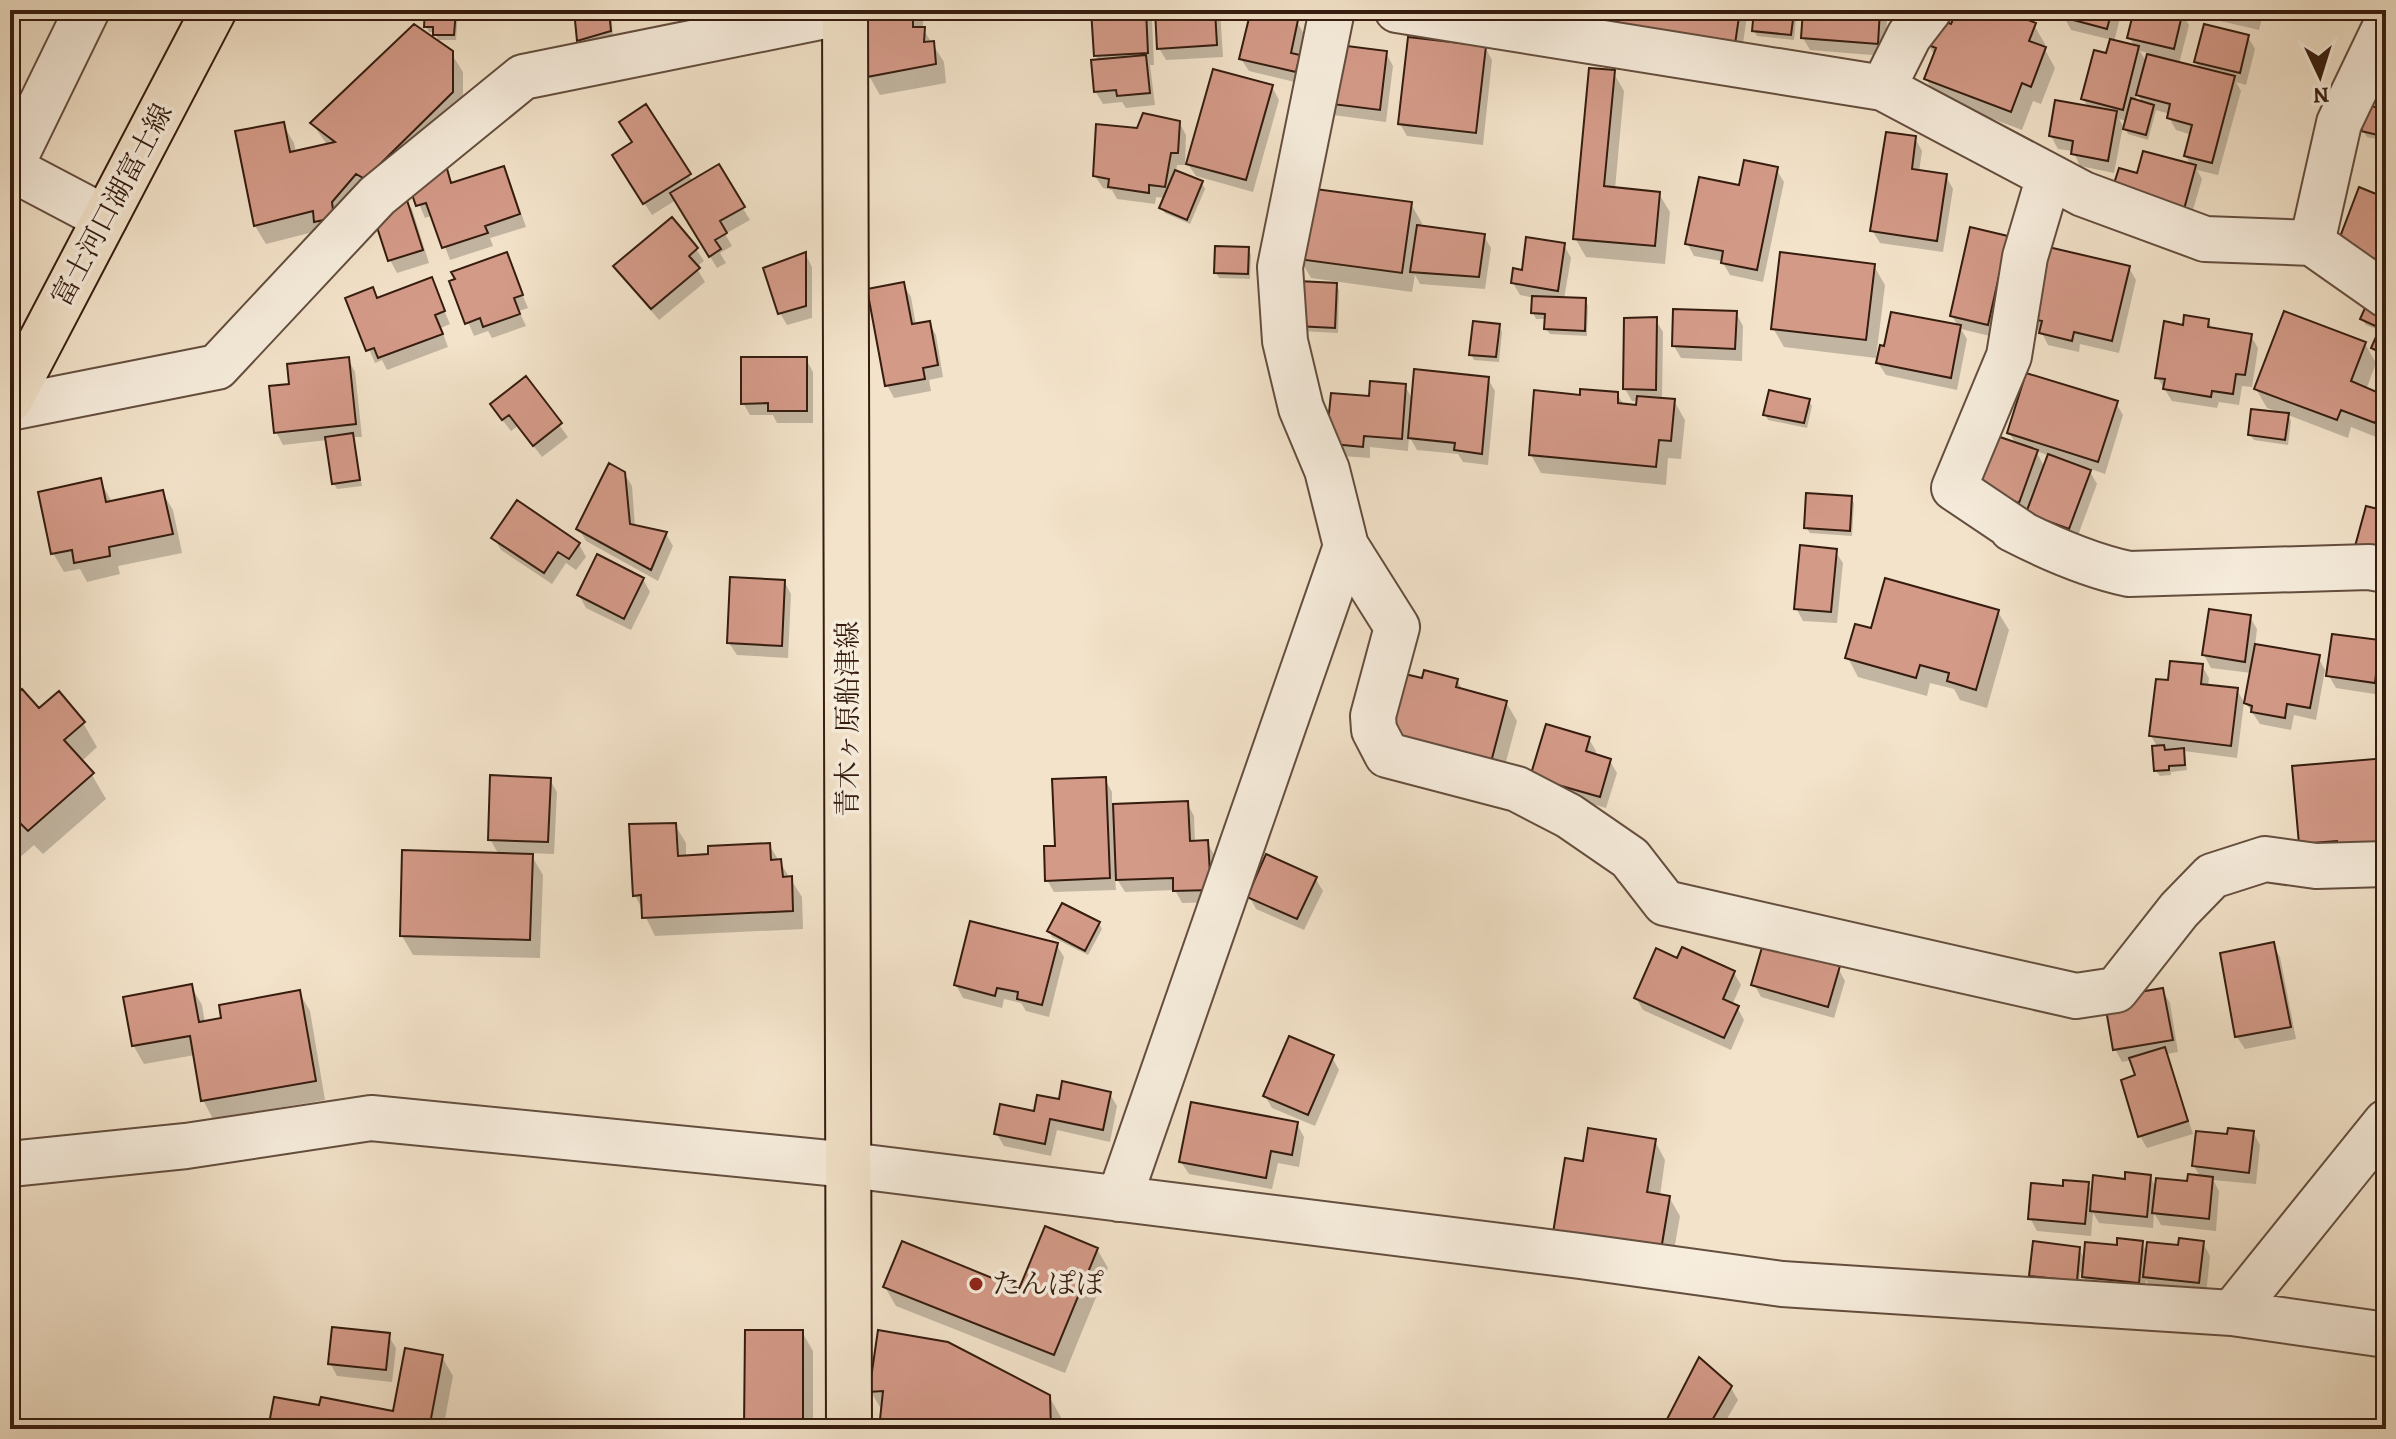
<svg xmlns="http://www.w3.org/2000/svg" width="2396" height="1439" viewBox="0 0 2396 1439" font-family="Alegreya,'Noto Serif JP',serif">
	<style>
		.shadow { fill: #0003; fill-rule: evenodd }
		.building { fill: #d49a88; stroke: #351c0f; stroke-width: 2 }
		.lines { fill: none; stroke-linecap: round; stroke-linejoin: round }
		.minor-casing { stroke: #644e3e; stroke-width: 48 }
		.major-casing { stroke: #351c0f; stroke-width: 48 }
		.minor { stroke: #f7eddd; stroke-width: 44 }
		.major { stroke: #f3e3ca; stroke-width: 44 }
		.poi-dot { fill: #8f2418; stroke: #f7eddd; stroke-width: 3 }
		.labels { text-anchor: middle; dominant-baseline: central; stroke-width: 7; stroke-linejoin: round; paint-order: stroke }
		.street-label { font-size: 28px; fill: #351c0f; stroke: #f7eddd }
		.poi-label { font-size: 28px; fill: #351c0f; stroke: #f7eddd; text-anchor: start }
	</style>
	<rect width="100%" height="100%" fill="#f3e3ca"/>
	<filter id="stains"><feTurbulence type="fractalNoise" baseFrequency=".0025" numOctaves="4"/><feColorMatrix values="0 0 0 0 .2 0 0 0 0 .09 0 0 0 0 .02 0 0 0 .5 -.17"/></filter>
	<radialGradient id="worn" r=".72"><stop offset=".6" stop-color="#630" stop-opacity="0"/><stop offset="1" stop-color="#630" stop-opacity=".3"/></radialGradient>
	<path class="shadow" d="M427 10H458L456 40H438L435 32H429L426 26Z
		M576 10H611L613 37 582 46 579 41Z
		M868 10H923V29L944 62 946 83 880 95 869 76Z
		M1093 10H1146L1152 20 1154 65H1150L1155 105 1126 108 1122 102 1103 104 1095 91 1099 61 1096 56Z
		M1157 10H1220L1223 57 1166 60 1159 48Z
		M1542 10H1748L1740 63 1545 15Z
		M1756 10 1792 14 1796 20 1794 40 1757 36 1754 31Z
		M1815 10H1901L1899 21 1887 20 1884 56 1810 50 1803 38Z
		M1959 10H1995L2034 25 2045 44 2044 48 2055 68 2041 104 2033 101 2022 130 1937 98 1926 79 1935 56 1928 44 1952 26Z
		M2065 10H2122L2114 42 2135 47 2129 37 2136 10H2171L2182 13 2189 25 2179 64 2200 70 2196 62 2248 37 2255 49 2246 85 2236 82 2241 91 2218 175 2197 170 2202 179 2189 224 2139 176 2191 166 2186 156 2192 135 2176 130 2169 118 2170 114 2156 110 2148 140 2128 134 2125 128 2127 121 2119 119 2123 126 2114 173 2080 166 2073 151 2058 149 2051 136 2089 108 2083 99 2108 56 2112 40 2071 30 2064 17ZM2140 51 2149 53 2147 63ZM2137 93 2143 104 2135 102Z
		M2210 10H2264L2259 30 2216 20Z
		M1297 22 1304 34 1299 57 1306 69 1303 84 1249 71 1241 59Z
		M1485 47 1492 60 1483 145 1407 136 1400 124Z
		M451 53 463 72V111L321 230 266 244 255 226 238 133 283 124 294 143 296 153 328 146 312 123Z
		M1386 53 1393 66 1386 122 1333 115 1326 103Z
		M1613 72 1624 91 1615 189 1659 194 1670 212 1665 264 1586 257 1575 238Z
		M1272 87 1279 100 1253 192 1196 176 1188 164Z
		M646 107 693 182 718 167 750 220 725 234 732 246 720 253 726 263 717 268 676 200 652 215 621 168 634 143Z
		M2386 112V141L2367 137 2363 131Z
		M1179 122 1186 135 1185 165H1177L1176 173 1202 183 1205 189 1190 224 1165 213 1161 208 1165 198 1156 197 1155 204 1117 199 1112 190 1103 188 1095 176 1139 131Z
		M1915 138 1922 151 1919 172 1946 176 1953 189 1943 252 1880 243 1872 230Z
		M445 168 453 184 503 168 510 181 526 227 490 238 493 246 450 260 433 215 425 218 409 179Z
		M1776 169 1784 182 1763 282 1730 275 1722 261 1694 256 1687 243 1740 187Z
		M404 197 412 209 429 263 397 273 390 260 376 215Z
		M2386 200V272L2347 257Z
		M1411 204 1422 223 1421 227 1484 236 1491 248 1485 289 1420 284 1415 275 1412 292 1311 278 1300 259Z
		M2006 238 2014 250 1994 337 1961 329 1967 339 1957 390 1886 375 1878 363 1958 326 1952 316Z
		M1564 245 1571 258 1564 299 1585 300 1588 306 1587 336 1550 334 1546 329 1547 319H1536L1533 313 1534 298 1520 295 1513 283Z
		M696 249 704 261 696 267 705 282 659 320 623 278 616 266Z
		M1248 249 1251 255 1250 279 1219 278 1216 273Z
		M506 254 528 308 519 311 526 326 492 338 488 331 474 336 451 282Z
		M806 255 812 267V318L787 325 780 313Z
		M1874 266 1885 285 1876 358 1784 347 1773 328Z
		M2129 268 2136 280 2119 353 2080 344 2079 352 2048 345 2041 331 2037 330 2029 317Z
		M431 279 450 324 441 328 448 347 387 370 382 360 375 363 348 299 378 300Z
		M903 284 911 297 916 325 929 323 936 335 943 377 929 380 931 391 894 398 887 385Z
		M1336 285 1339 290 1338 333 1300 331Z
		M1736 313 1743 326 1742 361 1681 358 1674 346Z
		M1655 319 1663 332 1662 400 1674 401 1685 420 1681 459 1668 458 1666 485 1541 473 1531 455 1581 397 1617 394 1624 405 1638 407V401H1632L1625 389Z
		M2362 319 2386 320V358L2376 353 2373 348 2381 331 2366 325Z
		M2208 321 2213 330 2251 336 2258 348 2252 387 2242 386 2239 405 2219 402 2217 408 2172 401 2157 377 2185 327Z
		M1499 326 1502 332 1499 362 1474 360 1471 354Z
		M2365 344 2376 363 2366 390 2386 400V441L2351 427 2348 438 2288 415 2291 421 2288 445 2254 440 2250 435 2281 413 2267 408 2256 389Z
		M348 359 355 372 362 437H353L362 486 337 489 334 484 327 440 283 445 276 432 292 386Z
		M806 359 813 372V423H777L773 415H750L743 403Z
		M526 379 568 437 542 457 518 426 511 431 500 417Z
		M1488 379 1495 391 1488 465 1463 462 1458 454 1417 450 1409 436 1408 451 1370 447V458L1342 456 1332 395 1370 398 1405 386 1413 400Z
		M1808 400 1812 406 1807 428 1768 420 1765 414Z
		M2116 403 2123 415 2105 474 2088 468 2097 484 2076 541 1985 500 2017 445 2009 433ZM2036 451 2050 456 2045 468Z
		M624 473 632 486 635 527 666 534 673 546 658 581 586 541 579 529Z
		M100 481 112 502 162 492 173 510 182 553 118 566 120 574 87 582 80 569 64 572 53 553Z
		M1850 497 1854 503 1852 536 1810 533 1806 527Z
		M494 538 579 544 586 557 576 570 566 563 552 584 501 550Z
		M1835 551 1843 563 1837 623 1803 621 1796 608Z
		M643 579 650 592 631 630 586 608 579 595Z
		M784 581 791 594 788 658 737 655 729 643Z
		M1998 612 2009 630 1987 708 1960 700 1954 689 1930 683 1927 696 1858 677 1848 658 1872 631Z
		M2250 617 2257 629 2255 646 2318 657 2325 670 2316 720 2294 715 2291 730 2260 724 2246 703 2251 673 2211 668 2204 655Z
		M2379 642 2386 654 2381 695 2336 688 2329 676Z
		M2202 666 2209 678 2208 686 2237 690 2244 702 2237 758 2184 751 2187 770 2171 772V775L2160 776 2156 771 2158 748 2151 736 2170 682Z
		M1423 680H1457L1463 691 1506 702 1517 721 1500 784Z
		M10 702 83 723 97 747 81 762 92 775 106 799 43 854 34 845 10 866Z
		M1589 739 1596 751 1595 756 1610 761 1617 773 1606 808 1540 789Z
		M2386 760V865L2301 844Z
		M1105 779 1112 792V806L1187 803 1194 816 1195 843 1207 842 1214 855 1217 902 1182 903 1175 890 1125 892 1115 876 1116 890 1054 892 1047 880Z
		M550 780 557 792 554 854 530 853 543 875 540 958 413 955 402 936 499 855 490 839Z
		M675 825 686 843V858L769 845 802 897 803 929 655 936 635 895Z
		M1315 878 1323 891 1304 930 1256 909 1249 896Z
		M1099 923 1102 929 1088 955 1052 937 1049 931Z
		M1056 944 1064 957 1049 1017 1026 1011 1021 1003 1004 999 1002 1008 963 998 956 985Z
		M2273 944 2280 957 2296 1039 2245 1049 2237 1037 2222 954Z
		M1678 961 1734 973 1741 985 1732 1005 1737 1007 1744 1020 1731 1050 1643 1010 1636 998Z
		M1838 968 1845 981 1834 1018 1761 997 1754 984Z
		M191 986 202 1005 205 1023 223 1020 299 992 310 1011 325 1100 213 1119 203 1100 195 1055 144 1064 133 1045Z
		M2162 990 2170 1003 2178 1052 2167 1054 2193 1134 2147 1148 2140 1136 2138 1076 2132 1060 2122 1062 2115 1049Z
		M1332 1057 1339 1070 1315 1126 1272 1108 1265 1096Z
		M1110 1094 1117 1106 1110 1142 1057 1130 1051 1156 1004 1146 996 1133 1061 1102Z
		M1297 1124 1304 1137 1299 1167 1278 1163 1272 1189 1189 1174 1181 1162Z
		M2253 1132 2260 1145 2256 1184 2213 1180 2219 1191 2216 1231 2161 1225 2154 1213 2153 1228 2099 1223 2093 1213 2091 1236 2037 1231 2030 1218 2064 1188 2088 1184 2093 1193 2126 1181 2150 1177 2157 1189 2189 1183 2201 1178 2194 1166Z
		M1655 1141 1665 1160 1660 1196 1669 1197 1680 1216 1671 1268 1585 1163Z
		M2142 1243 2147 1253 2203 1243 2210 1256 2206 1295 2152 1289 2146 1280 2145 1295 2091 1289 2080 1271 2079 1286 2034 1281 2031 1275 2079 1249 2085 1260 2119 1247Z
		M1097 1249 1108 1268 1065 1373 896 1306 885 1287 1020 1291Z
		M802 1332 813 1351V1429H746Z
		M880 1332 1049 1396 1063 1421V1429H881L883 1412 871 1392Z
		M388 1335 396 1348 392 1382 337 1376 330 1363Z
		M442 1357 453 1376 443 1429H270L321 1408 395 1413Z
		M1731 1388 1738 1400 1721 1429H1669L1667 1425Z"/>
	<path class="building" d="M425 10H456L454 35H433V27H424Z
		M574 10H609L611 31 577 41Z
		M866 10H913V27H925L924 42 934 41 936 64 867 77Z
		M1091 10H1146L1148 53 1094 56Z
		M1155 10H1215L1217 45 1157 49Z
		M1251 10 1298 20 1291 53 1300 55 1296 72 1239 59Z
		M1553 10H1613L1607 33 1551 18Z
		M1620 10H1740L1734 51 1616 34Z
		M1754 10 1794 12 1791 35 1752 31Z
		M1803 10H1880L1878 44 1801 38Z
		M1957 10H2001L2036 23 2029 41 2046 47 2031 87 2022 83 2011 112 1924 79 1936 48 1926 44 1936 18 1951 24Z
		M2063 10H2112L2107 29 2062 17Z
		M2134 10 2183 11 2174 49 2127 38Z
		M2217 10H2255L2253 19Z
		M414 24 453 51V92L365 179 356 174 332 202 334 218 314 222 313 211 254 226 235 131 284 122 290 152 335 142 310 123Z
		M2204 24 2249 35 2240 73 2194 62Z
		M1408 37 1486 46 1476 133 1398 124Z
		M2110 39 2139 46 2123 110 2081 99 2094 50 2106 53Z
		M1331 44 1387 51 1380 110 1324 103Z
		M2147 54 2235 76 2212 163 2184 156 2192 125 2167 118 2170 104 2136 95Z
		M1146 55 1150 93 1117 96 1116 90 1094 92 1091 60Z
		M1589 68 1615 70 1604 186 1660 192 1655 246 1573 239Z
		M2386 68V102L2377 99Z
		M1213 69 1273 85 1246 180 1186 164Z
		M2131 98 2154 105 2146 135 2123 129Z
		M2055 100 2117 111 2108 161 2071 154 2073 141 2049 136Z
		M646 104 691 174 643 204 612 155 632 142 619 122Z
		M2368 105 2386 110V137L2361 131Z
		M1143 113 1180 121 1178 153H1171L1165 187 1149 185V193L1108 187 1109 179 1093 176 1096 124 1137 128Z
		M1886 132 1916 136 1912 169 1947 174 1937 241 1870 231Z
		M2143 151 2196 165 2183 213 2110 196 2119 168 2137 173Z
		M1744 160 1778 167 1757 270 1721 263 1723 251 1685 244 1699 177 1739 185Z
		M719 164 745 207 720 221 727 233 715 240 721 249 709 257 670 193Z
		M446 165 451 183 504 166 520 214 485 226 488 233 442 248 426 203 416 206 406 177Z
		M1175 170 1203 181 1187 220 1159 208Z
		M2359 187 2386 198V263L2337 245Z
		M1308 188 1412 202 1402 273 1298 259Z
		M405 194 423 250 388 261 373 215Z
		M672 217 698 248 689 256 700 268 651 309 613 266Z
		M1417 225 1485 234 1479 277 1410 272Z
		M1970 227 2008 236 1988 325 1950 316Z
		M1526 237 1565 243 1558 291 1511 283 1513 268 1522 270Z
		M1215 246 1249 247 1248 274 1214 273Z
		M2044 246 2130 266 2112 341 2074 332 2072 341 2039 333 2042 321 2027 318Z
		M507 252 523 295 514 298 520 314 483 327 480 318 465 324 449 281 455 279 451 272Z
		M806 252V306L778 314 763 268Z
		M1780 252 1875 264 1866 340 1771 329Z
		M432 277 445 311 435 315 443 334 378 358 374 348 366 351 345 298 373 287 377 298Z
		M1298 281 1337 283 1335 328 1295 326Z
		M904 282 912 324 930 321 938 365 923 368 925 379 885 386 867 289Z
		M1532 296 1586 298 1585 331 1544 329 1545 314 1531 313Z
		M2365 308 2386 317V355L2371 348 2380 328 2360 319Z
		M1673 309 1737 311 1735 349 1672 346Z
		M2284 311 2366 342 2351 381 2386 396 2375 423 2341 410 2337 420 2254 389Z
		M1891 312 1961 325 1951 378 1876 363 1880 345 1884 346Z
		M2184 315 2209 319 2208 327 2252 334 2245 375 2236 374 2233 394 2212 391 2211 397 2163 389 2165 379 2155 378 2164 321 2183 325Z
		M1657 317 1656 390 1623 389 1624 318Z
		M1473 321 1500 324 1496 357 1469 355Z
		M349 357 356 424 274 433 269 386 289 384 287 364Z
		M741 357H807V411H768V403L741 404Z
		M1414 369 1489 377 1482 454 1454 450 1455 443 1408 438Z
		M2026 373 2118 401 2098 462 2007 433Z
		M526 376 562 423 533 446 509 415 502 420 490 404Z
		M1370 381 1406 384 1402 439 1364 436 1363 447 1333 444 1327 433 1331 393 1369 396Z
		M1580 389 1618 392V403L1636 405 1637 396 1675 399 1671 441 1659 440 1656 467 1529 455 1534 390 1580 395Z
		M1769 390 1810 399 1804 423 1763 415Z
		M2251 409 2289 413 2285 440 2248 435Z
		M353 433 360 480 332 484 325 437Z
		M1994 435 2038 450 2019 503 1975 488Z
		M2048 454 2091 470 2069 529 2026 513Z
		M609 463 625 472 630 524 667 532 651 570 576 529Z
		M101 478 106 502 163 490 173 534 109 547 110 556 74 563 72 550 51 554 38 492Z
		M1806 493 1852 496 1850 531 1804 528Z
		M517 500 580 543 569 559 558 552 544 573 491 538Z
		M2366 506 2386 511V558L2354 550Z
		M1800 545 1837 549 1831 612 1794 609Z
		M597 554 644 578 624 619 577 595Z
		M730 577 785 580 782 646 727 643Z
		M1885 578 1999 610 1976 690 1947 681 1949 673 1920 665 1916 678 1845 658 1855 624 1871 628Z
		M2209 609 2251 615 2245 662 2202 655Z
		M2332 634 2380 640 2375 683 2326 676Z
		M2255 644 2320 655 2310 708 2287 704 2285 718 2251 712 2252 706 2244 703Z
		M2170 661 2203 664 2201 684 2238 688 2231 746 2149 736 2156 679 2168 680Z
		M1424 670 1458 679 1456 687 1507 701 1490 766 1380 734 1396 672 1422 678Z
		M22 689 39 708 59 691 85 722 64 740 94 773 28 831 19 822 10 829V699Z
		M1546 724 1590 737 1586 751 1611 759 1600 797 1530 777Z
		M2164 745 2165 750 2184 748 2185 765 2169 766V770L2154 771 2152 746Z
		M2386 758V840H2382L2383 846 2338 850 2337 841 2299 844 2292 766Z
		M490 775 551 778 548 842 488 840Z
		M1106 777 1110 878 1045 881 1044 846H1055L1052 779Z
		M1188 801 1190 841 1208 840 1211 890 1173 891V878L1116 880 1113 804Z
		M676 823 678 856 708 854V846L770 843 771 860 781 859 783 877 792 876 793 911 642 918 641 895 633 896 629 824Z
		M402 850 533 854 530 940 400 936Z
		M1266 854 1317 877 1297 919 1247 897Z
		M1062 903 1100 922 1085 951 1047 931Z
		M970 921 1058 943 1042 1005 1017 999 1018 992 997 988 995 996 954 985Z
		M2274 942 2291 1027 2235 1037 2220 953Z
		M1763 944 1840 966 1828 1007 1751 985Z
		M1682 947 1735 971 1723 999 1739 1006 1724 1038 1634 998 1656 948 1677 958Z
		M192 984 199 1022 221 1018 219 1005 300 990 316 1081 201 1101 190 1036 132 1046 123 997Z
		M2163 988 2173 1040 2113 1050 2104 998Z
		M1289 1036 1334 1055 1308 1115 1263 1096Z
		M2165 1047 2188 1121 2138 1137 2121 1080 2135 1075 2129 1058Z
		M1062 1081 1111 1092 1103 1130 1050 1119 1045 1144 994 1134 1000 1104 1034 1111 1037 1095 1059 1099Z
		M1191 1102 1298 1122 1292 1155 1271 1151 1266 1178 1179 1162Z
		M1588 1128 1656 1139 1647 1192 1670 1196 1661 1250 1553 1233 1565 1158 1583 1161Z
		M2228 1128 2254 1131 2249 1173 2192 1166 2196 1131 2227 1134Z
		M2125 1172 2151 1175 2147 1217 2090 1211 2093 1175 2125 1179Z
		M2188 1174 2213 1177 2209 1219 2152 1213 2156 1178 2187 1181Z
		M2063 1180 2089 1182 2085 1224 2028 1219 2031 1183 2063 1186Z
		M1045 1226 1098 1248 1054 1355 883 1287 902 1241 1019 1289Z
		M2117 1238 2143 1241 2139 1283 2082 1277 2085 1242 2117 1245Z
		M2179 1238 2204 1241 2199 1283 2143 1277 2147 1242 2178 1245Z
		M2033 1241 2080 1247 2077 1281 2029 1276Z
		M332 1327 390 1333 386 1370 328 1364Z
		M745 1330H803V1429H744Z
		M878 1330 948 1342 1050 1395 1051 1429H879L883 1391 869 1392Z
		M405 1348 443 1355 429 1429H268L274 1397 319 1405 321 1397 393 1411Z
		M1699 1357 1732 1386 1707 1429H1672L1664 1425Z"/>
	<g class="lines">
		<g class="minor-casing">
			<path id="minor" d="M87 10 10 168 105 218
				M1397 10 1883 88 2083 194 2205 239 2312 243
				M2386 25 2339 123 2312 243 2386 295
				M1883 88 1909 36 1929 10
				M10 408 217 367 377 196 523 77 845 12
				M2012 529C2049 548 2087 565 2129 574L2369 567 2386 570
				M2021 533 1954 488 2009 356 2025 257 2049 176
				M1346 546 1397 627 1373 716 1374 730 1387 755 1517 789 1569 816 1630 858 1665 903 2076 996 2116 990 2179 910 2212 876 2265 859 2316 866 2386 864
				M10 1164 186 1146 371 1118 849 1165 1580 1256 1782 1284 2232 1313 2386 1335
				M1119 1199 1346 546 1327 470 1301 408 1285 341 1280 267 1332 10
				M2232 1313 2386 1122"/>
		</g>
		<g class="major-casing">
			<path id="major" d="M845 10 849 1429
				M10 400 214 10"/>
		</g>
		<use href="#minor" class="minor"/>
		<use href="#major" class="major"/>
	</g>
	<circle class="poi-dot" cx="976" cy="1284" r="8"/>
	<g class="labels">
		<g class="street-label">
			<text transform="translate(112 205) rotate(-62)">富士河口湖富士線</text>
			<text transform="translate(848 719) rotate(-90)">青木ヶ原船津線</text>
		</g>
		<g class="poi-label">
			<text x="992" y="1284">たんぽぽ</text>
		</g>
	</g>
	<rect width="2396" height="1439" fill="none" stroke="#f3e3ca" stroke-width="40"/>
	<rect x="12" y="12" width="2372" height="1415" fill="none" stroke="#351c0f" stroke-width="4"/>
	<rect x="20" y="20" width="2356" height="1399" fill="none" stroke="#351c0f" stroke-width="2"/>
	<g transform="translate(2320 76) rotate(176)" stroke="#f7eddd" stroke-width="6" paint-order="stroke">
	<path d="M0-6L14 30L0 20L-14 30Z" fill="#351c0f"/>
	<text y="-12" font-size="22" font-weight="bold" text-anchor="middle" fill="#351c0f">N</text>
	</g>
	<rect width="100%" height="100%" filter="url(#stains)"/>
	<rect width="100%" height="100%" fill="url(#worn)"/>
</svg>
